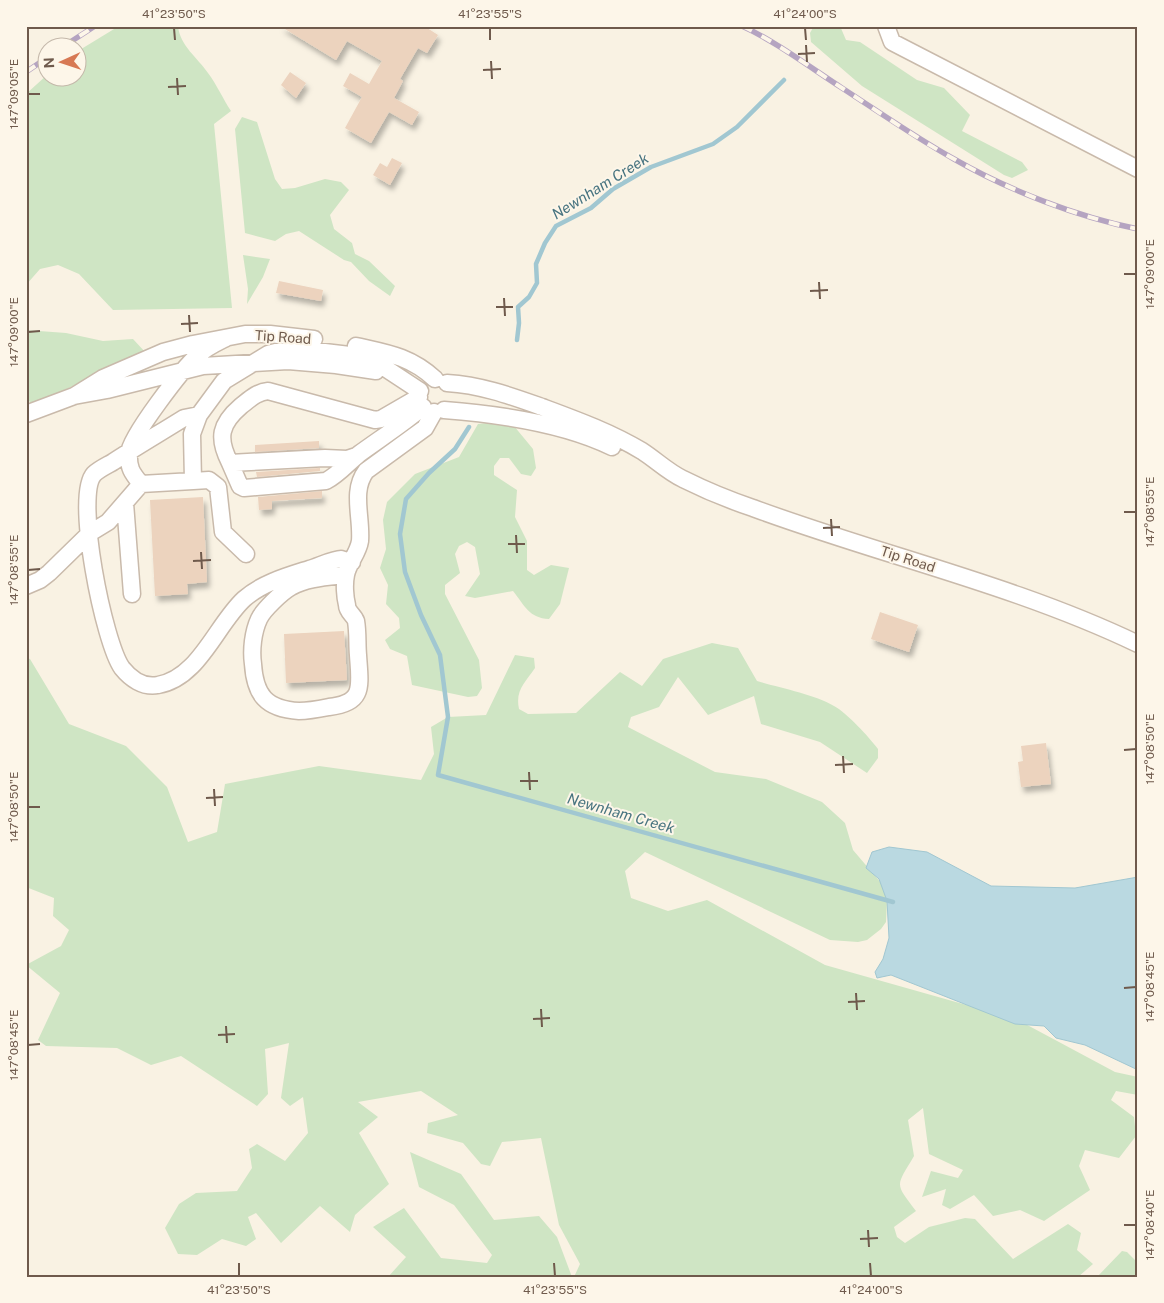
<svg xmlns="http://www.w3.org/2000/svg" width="1164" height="1303" viewBox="0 0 1164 1303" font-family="'Public Sans',sans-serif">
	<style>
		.green { fill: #cfe5c4 }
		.water { fill: #bad9e1; stroke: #a1c7d1 }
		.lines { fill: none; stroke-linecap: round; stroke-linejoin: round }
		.stream { stroke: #a1c7d1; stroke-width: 4.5 }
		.building { fill: #ecd3be; filter: url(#shadow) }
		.minor-casing { stroke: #c9baab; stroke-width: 19 }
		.minor { stroke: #fff; stroke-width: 16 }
		.rail-casing { stroke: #b5a4c1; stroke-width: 5.5 }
		.rail { stroke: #fdf6e9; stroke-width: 4; stroke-dasharray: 11; stroke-linecap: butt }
		.ticks { fill: none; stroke: #6f5a4c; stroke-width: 2 }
		.labels { text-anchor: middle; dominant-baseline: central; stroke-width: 4; stroke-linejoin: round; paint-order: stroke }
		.street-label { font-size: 14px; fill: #6f5a4c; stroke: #fdf6e9 }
		.water-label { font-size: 15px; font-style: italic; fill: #487480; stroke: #fdf6e9 }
		.neatline { fill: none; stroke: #6f5a4c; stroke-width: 2 }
		.ticks-label { font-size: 12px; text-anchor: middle; fill: #6f5a4c }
	</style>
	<defs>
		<filter id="shadow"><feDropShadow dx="3" dy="5.5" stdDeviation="2.5" flood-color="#0004"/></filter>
	</defs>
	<rect width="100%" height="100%" fill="#f9f2e3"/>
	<path class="green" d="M119 26H178C180 46 198 58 208 73 217 85 223 99 231 111L214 124 232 308 113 310 79 274 58 265 40 269 26 285V94L47 75 48 78H78V51Z
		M814 26H840L846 40 860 42 917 80 944 88 970 115 962 131 1022 162 1028 170 1012 178 1004 175 862 86 811 42 810 33Z
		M242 117 257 122 275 179 282 189 295 188 325 179 341 182 349 190 330 215 334 229 352 243 355 254 369 261 395 286 390 296 369 281 351 262 344 260 299 231 286 234 275 241 245 233 235 129Z
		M243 255 270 259 263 277 247 304 248 289Z
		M26 330 66 333 103 341 133 339 146 353 33 404 26 399Z
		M496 422 514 426 533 449 536 468 531 476 521 474 509 458H500L494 466V475L517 490 515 517 527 541V570L534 575 551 565 569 568 560 604 549 619C529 618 525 606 513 591L475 598 465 596 480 574 475 547 467 542 459 546 455 554 460 573 445 585V594L479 660 482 688 477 696 468 697 412 685 407 656 390 649 385 640 400 628 399 618 386 604 388 585 380 568 386 549 383 520 387 502 415 474 459 457 478 424Z
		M712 643 738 648 757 681C780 688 814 694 834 706 847 713 869 737 878 749V758L867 773 820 742 761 724 754 696 708 715 678 677 659 707 631 717 628 727 715 772 766 779 822 802 845 823 853 850 882 884 887 901 886 922 881 929 867 940 858 942 830 940 645 852 625 871 631 898 668 911 707 900 825 965 1016 1019 1115 1072 1138 1077V1095L1116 1091 1111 1100 1134 1117 1136 1136 1119 1158 1085 1150 1079 1166 1090 1190 1044 1221 1020 1210 993 1216 974 1195 950 1209 942 1205 946 1189 922 1197 931 1171 958 1178 963 1170 929 1154 923 1108 908 1120 914 1156C896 1187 894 1182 916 1211L894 1227 897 1237 905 1243 929 1227 965 1218 975 1219 1013 1259 1068 1224 1081 1233 1077 1250 1093 1264 1078 1277H574L580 1264 559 1225 541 1138 502 1142 490 1166 481 1164 463 1143 427 1133 428 1123 458 1115 421 1091 358 1102 378 1117 359 1133 389 1184 355 1215 350 1232 320 1206 281 1243 256 1213 248 1217 256 1239 246 1246 222 1239 197 1255 178 1254 165 1228 179 1204 196 1193 237 1191 252 1168 249 1149 257 1144 285 1161 308 1133 303 1097 290 1106 281 1098 289 1043 265 1049 268 1094 257 1106 181 1056 151 1065 117 1048 46 1046 38 1040 60 993 26 965 61 946 69 930 53 916 54 898 26 887V658L30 659 69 724 126 746 167 787 188 842 217 832 225 784 319 766 421 780 434 754 431 727 448 717 486 715 515 655 534 658 535 668C525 683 515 690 519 709L528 714 576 713 620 672 642 686 663 659Z
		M410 1152 461 1174 494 1220 539 1216 557 1237 572 1277H388L406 1257 373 1227 404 1208 441 1258 487 1263 492 1255 454 1205 419 1187Z
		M1122 1251 1127 1252 1138 1263V1277H1097Z"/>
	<path class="water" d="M889 847 927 852 991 886 1075 888 1138 877V1070L1085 1045 1056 1038 1044 1026 1015 1024 891 975 877 978 875 972 883 959 889 938 887 901 879 879 866 868 872 852Z"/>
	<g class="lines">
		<path class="stream" d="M517 340 519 323 518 307 529 297 537 283 536 264 545 243 556 226 591 208 613 189 651 167 713 144 737 127 784 80
			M469 427 455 449 429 473 406 499 400 534 405 572 421 615 440 655 448 717 438 775 893 902"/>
	</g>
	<path class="building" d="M280 26H424L438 35 427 53 418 48 400 79 403 81 394 98 419 112 412 125 389 112 371 143 345 128 362 97 343 86 350 73 369 84 382 61 347 41 336 60Z
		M290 72 306 83 296 98 281 85Z
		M392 158 402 163 390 185 373 175 380 163 387 167Z
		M279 281 323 290 321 301 276 293Z
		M319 441V448L255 452V445Z
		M320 468V471L257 477 256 472Z
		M322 491V498L272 501V509L259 510 258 497Z
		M203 497 207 582 187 584 188 594 155 596 150 500Z
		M880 612 918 625 909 652 871 639Z
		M344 631 347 680 286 683 284 634Z
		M1046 743 1051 784 1021 787 1018 762 1023 761 1021 746Z"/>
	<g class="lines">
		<g class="minor-casing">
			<path id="minor" d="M886 26 892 42 1138 169
				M226 338C216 343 205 348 197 356 183 368 130 437 129 453 128 468 132 473 141 484L193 481 192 434 199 415 224 381 268 354 291 348 358 356 379 364 420 391
				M356 346C387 353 410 356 435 379
				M447 383C481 385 511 396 542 407 577 420 610 432 642 451 656 460 668 472 683 479 705 490 729 500 753 508 880 555 1015 585 1138 644
				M74 396 103 378 163 352 193 344 245 334H270L314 339
				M444 410C496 414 565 424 612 447
				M26 414 74 396 107 390 203 366 288 361 336 365 376 371
				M199 415 184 418C160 433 136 447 113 462 108 465 99 469 94 474 74 496 104 643 122 668 130 678 143 688 158 685 199 678 216 625 244 599 262 583 287 576 309 569 317 567 333 559 341 559 345 560 349 562 352 562
				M356 456 347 459 325 458 230 463C217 438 220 424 241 406 250 399 257 392 268 391L375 420 381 419 419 397
				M230 463 240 486 244 488 326 481C339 474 348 463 359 454 381 438 403 424 423 407
				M193 481 209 480 218 487 223 532 246 554
				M125 503 132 594
				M346 575C328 577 306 578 291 587 282 592 263 610 259 619 253 632 251 650 253 664 255 695 266 709 299 711 309 711 319 709 329 707 365 703 360 686 358 655 357 645 358 632 356 621 354 615 347 612 347 605 345 597 344 584 346 575 348 563 358 554 360 541 362 517 351 491 366 471L425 428 434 412
				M26 586 40 580 49 573 90 533 108 522 141 484"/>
		</g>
		<use href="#minor" class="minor"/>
		<g class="rail-casing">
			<path id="rail" d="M742 26C775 41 811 68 842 88 879 112 916 138 954 159 1008 190 1077 217 1138 229
				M61 48 95 26
				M26 72 48 57"/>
		</g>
		<use href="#rail" class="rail"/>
	</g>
	<path class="ticks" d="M174 28 175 40M490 28V40M805 28 806 40M806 45 807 62M798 54 815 53M491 61 492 79M483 70 501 69M177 78 178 95M168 87 186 86M28 94H40M1124 274H1136M819 282 820 299M810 291 828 290M504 298 505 316M496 307H513M189 315 190 332M181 324 198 323M28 332 40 331M1124 512H1136M831 519 832 536M823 528 840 527M516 535 517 553M508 544H525M201 552 202 569M193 561 211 560M28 570 40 569M1124 750 1136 749M843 756 844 773M835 765 853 764M529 772 530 790M520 781H538M214 789 215 806M206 798 223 797M28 807H40M1124 988 1136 987M856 993 857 1010M848 1002 865 1001M541 1009 542 1027M533 1019 550 1018M226 1026 227 1043M218 1035 235 1034M28 1045 40 1044M1124 1225H1136M868 1230 869 1247M860 1239 878 1238M239 1263V1276M554 1263 555 1276M870 1263 871 1276"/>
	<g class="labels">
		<g class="street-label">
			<text transform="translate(283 337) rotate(4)">Tip Road</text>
			<text transform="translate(908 559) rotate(18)">Tip Road</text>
		</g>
		<g class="water-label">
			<text transform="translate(600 186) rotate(-32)">Newnham Creek</text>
			<text transform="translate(621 813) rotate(16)">Newnham Creek</text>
		</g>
	</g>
	<rect width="1164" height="1303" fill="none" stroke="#fdf6e9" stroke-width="55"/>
	<g transform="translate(62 62) rotate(267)"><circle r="24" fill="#fdf6e9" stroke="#c4b8aa"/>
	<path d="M0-4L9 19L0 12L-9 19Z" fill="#d77954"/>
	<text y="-8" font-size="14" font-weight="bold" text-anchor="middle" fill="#6f5a4c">N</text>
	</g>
	<rect x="28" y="28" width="1108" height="1248" class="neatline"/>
	<g class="ticks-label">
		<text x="174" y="18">41°23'50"S</text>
		<text x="490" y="18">41°23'55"S</text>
		<text x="805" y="18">41°24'00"S</text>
		<text transform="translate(14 94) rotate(-90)" y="4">147°09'05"E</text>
		<text transform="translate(1150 274) rotate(-90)" y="4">147°09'00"E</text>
		<text transform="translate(14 332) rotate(-90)" y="4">147°09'00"E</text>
		<text transform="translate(1150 512) rotate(-90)" y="4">147°08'55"E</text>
		<text transform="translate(14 570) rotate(-90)" y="4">147°08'55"E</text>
		<text transform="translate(1150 749) rotate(-90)" y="4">147°08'50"E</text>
		<text transform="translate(14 807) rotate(-90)" y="4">147°08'50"E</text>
		<text transform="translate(1150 987) rotate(-90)" y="4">147°08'45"E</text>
		<text transform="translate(14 1045) rotate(-90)" y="4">147°08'45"E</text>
		<text transform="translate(1150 1225) rotate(-90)" y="4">147°08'40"E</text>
		<text x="239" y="1294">41°23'50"S</text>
		<text x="555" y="1294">41°23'55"S</text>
		<text x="871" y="1294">41°24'00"S</text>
	</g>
</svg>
